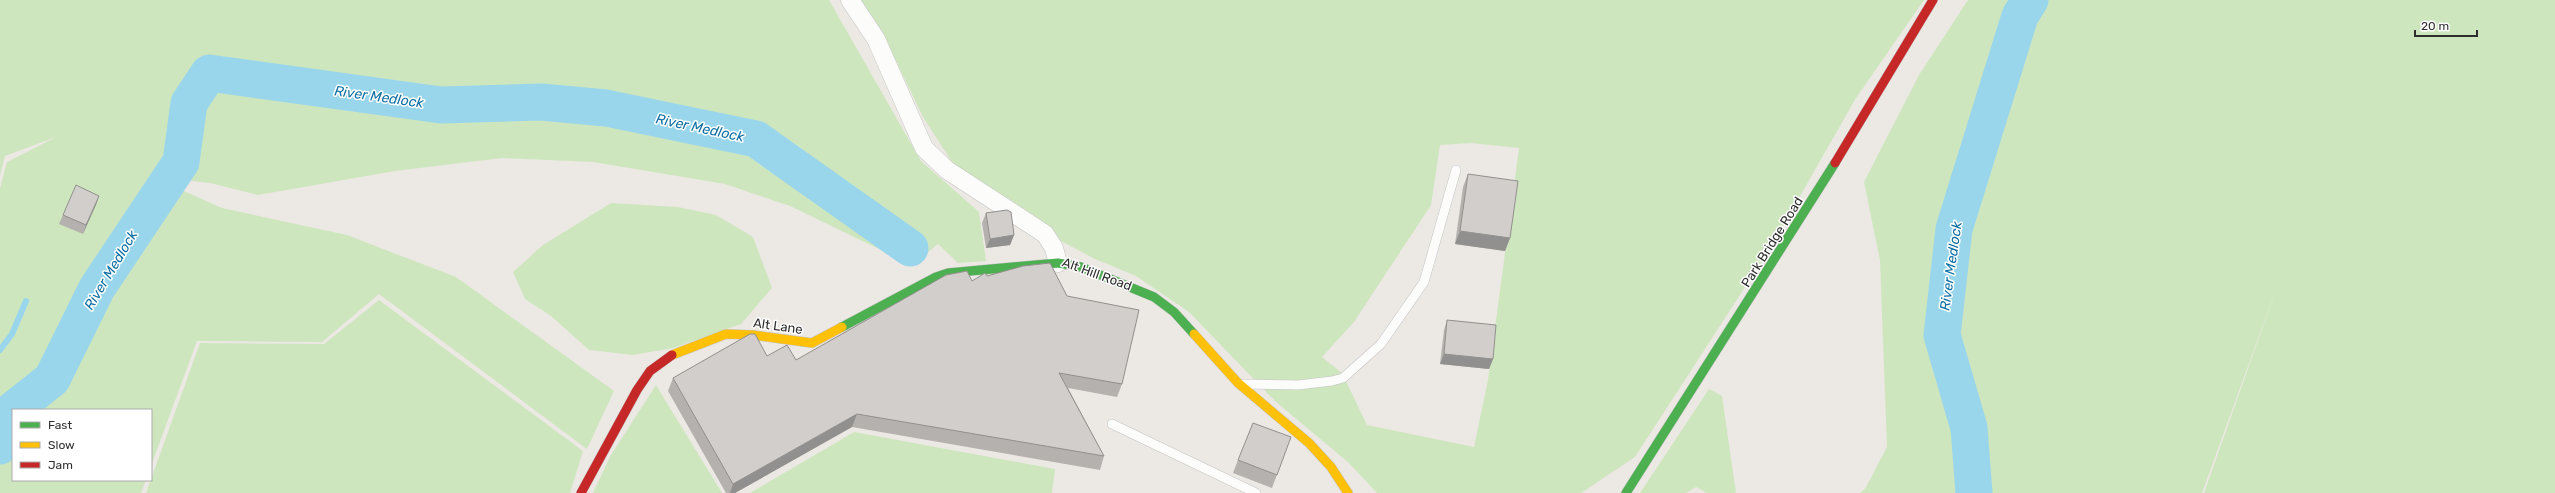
<svg xmlns="http://www.w3.org/2000/svg" width="2555" height="493" viewBox="0 0 2555 493" font-family="Rubik,sans-serif">
	<style>
		.green { fill: #cee6be; fill-rule: evenodd }
		.lines { fill: none; stroke-linecap: round; stroke-linejoin: round }
		.stream { stroke: #99d6ec; stroke-width: 6 }
		.river { stroke: #99d6ec; stroke-width: 37 }
		.lane-casing { stroke: #c5c4c5; stroke-width: 10 }
		.street-casing { stroke: #c5c4c5; stroke-width: 19 }
		.fast-casing { stroke: #c5c4c5; stroke-width: 10 }
		.slow-casing { stroke: #c5c4c5; stroke-width: 10 }
		.jam-casing { stroke: #c5c4c5; stroke-width: 10 }
		.lane { stroke: #fcfcfb; stroke-width: 9 }
		.street { stroke: #fcfcfb; stroke-width: 18 }
		.fast { stroke: #4caf50; stroke-width: 9 }
		.slow { stroke: #ffc107; stroke-width: 9 }
		.jam { stroke: #c62828; stroke-width: 9 }
		.wall { fill: #b4b1af }
		.shaded-wall { fill: #92908e }
		.building { fill: #d1cecb; stroke: #92908e }
		.labels { text-anchor: middle; dominant-baseline: central; stroke-width: 3; stroke-linejoin: round; paint-order: stroke }
		.street-label { font-size: 13px; fill: #2e2e2e; stroke: #fff }
		.water-label { font-size: 14px; font-style: italic; fill: #0d6fa3; stroke: #fff }
	</style>
	<rect width="100%" height="100%" fill="#ece8e4"/>
	<path class="green" d="M0 0H829L921 161 979 212 986 261 958 263 938 244 912 265 790 206 725 184 593 162 502 158 395 171 258 195 210 183 150 176 222 208 347 235 456 277 614 391 587 449 379 294 322 342 197 341 151 466V410H13V480H146L141 493H0V188L7 162 56 137 5 156 0 175Z
		M857 0H1924L1856 98 1771 247 1635 457 1581 493H1377L1349 463 1275 401 1189 312 1136 276 1095 259 1061 241 952 162 923 117 893 55ZM1471 143 1519 148 1488 380 1474 447 1367 425 1342 373 1322 357 1354 322 1431 205 1440 145Z
		M1968 0H2555V493H2204L2280 278 2202 493H1860L1865 489 1887 447 1880 260 1864 182 1919 75Z
		M611 203 678 207 716 215 753 237 772 288 741 324 673 348 633 355 589 350 551 316 525 299 513 272 543 245Z
		M379 300 583 451 570 493H146L200 343 324 344Z
		M656 385 722 493H593L611 455Z
		M1709 389 1722 396 1736 493H1707L1696 487 1686 493H1640Z
		M854 432 1055 469 1052 493H750Z"/>
	<g class="lines">
		<path class="stream" d="M0 350 12 334 26 301"/>
		<path class="river" d="M13 410 52 379 97 288 181 162 189 103 209 73 441 105 541 102 606 108 756 139 910 248
			M0 446 13 410
			M1974 493 1969 428 1942 335 1954 229 2020 16 2030 0"/>
		<g class="lane-casing">
			<path id="lane" d="M1244 384 1298 385 1332 381 1343 378 1381 344 1424 282 1456 170
				M1112 424 1256 493"/>
		</g>
		<g class="street-casing">
			<path id="street" d="M850 0 876 39 924 148 947 170 1045 234 1054 248 1058 263"/>
		</g>
		<g class="fast-casing">
			<path id="fast" d="M842 327 936 277 948 273 1058 263 1081 267 1154 297 1174 312 1194 334
				M1626 493 1835 163"/>
		</g>
		<g class="slow-casing">
			<path id="slow" d="M1194 334 1238 383 1309 443 1331 467 1348 493
				M672 355 726 334 753 335 812 343 842 327"/>
		</g>
		<g class="jam-casing">
			<path id="jam" d="M1835 163 1933 0
				M581 493 637 390 650 371 672 355"/>
		</g>
		<use href="#lane" class="lane"/>
		<use href="#street" class="street"/>
		<use href="#fast" class="fast"/>
		<use href="#slow" class="slow"/>
		<use href="#jam" class="jam"/>
	</g>
	<path class="wall" d="M1468 174 1510 238 1505 251 1455 244 1463 187Z
		M99 196 83 234 59 224 63 215Z
		M986 213 1014 235 1010 245 986 248 982 223Z
		M987 276 1067 296 1122 384 1117 397 1068 388 1104 456 1100 470 852 427 735 493H726L668 391 673 378 767 356 796 360 972 281Z
		M1447 320 1493 359 1489 369 1440 364 1444 330Z
		M1291 437 1272 488 1233 473 1238 460Z"/>
	<path class="shaded-wall" d="M99 196 96 205 83 234 86 225Z
		M1460 231 1510 238 1505 251 1455 244Z
		M1014 235 1010 245 986 248 990 239Z
		M1444 354 1493 359 1489 369 1440 364Z
		M857 414 852 427 735 493H730L733 484Z"/>
	<path class="building" d="M1468 174 1518 181 1510 238 1460 231Z
		M76 185 99 196 86 225 63 215Z
		M1007 210 1011 212 1014 235 990 239 986 213Z
		M1050 263 1067 296 1139 310 1122 384 1059 373 1104 456 857 414 733 484 673 378 750 334H755L767 356 787 345 796 360 946 275 967 271 972 281 985 273 987 276 1023 266Z
		M1447 320 1496 325 1493 359 1444 354Z
		M1253 423 1291 437 1277 475 1238 460Z"/>
	<g class="labels">
		<g class="street-label">
			<text transform="translate(1772 242) rotate(-58)">Park Bridge Road</text>
			<text transform="translate(1097 274) rotate(20)">Alt Hill Road</text>
			<text transform="translate(778 326) rotate(8)">Alt Lane</text>
		</g>
		<g class="water-label">
			<text transform="translate(379 97) rotate(8)">River Medlock</text>
			<text transform="translate(700 128) rotate(12)">River Medlock</text>
			<text transform="translate(1951 266) rotate(-82)">River Medlock</text>
			<text transform="translate(111 270) rotate(-59)">River Medlock</text>
		</g>
	</g>
	<rect x="12" y="409" width="140" height="72" fill="#ffffff" stroke="#ababab"/>
	<rect x="20" y="422" width="20" height="6" fill="#4caf50" stroke="#ababab"/>
	<text x="48" y="429" font-size="12" fill="#2e2e2e">Fast</text>
	<rect x="20" y="442" width="20" height="6" fill="#ffc107" stroke="#ababab"/>
	<text x="48" y="449" font-size="12" fill="#2e2e2e">Slow</text>
	<rect x="20" y="462" width="20" height="6" fill="#c62828" stroke="#ababab"/>
	<text x="48" y="469" font-size="12" fill="#2e2e2e">Jam</text>
	<path d="M2415 30v6h62v-6" fill="none" stroke="#2e2e2e" stroke-width="2"/>
	<text x="2421" y="30" font-size="12" fill="#2e2e2e" stroke="#ffffff" stroke-width="3" paint-order="stroke">20 m</text>
</svg>
